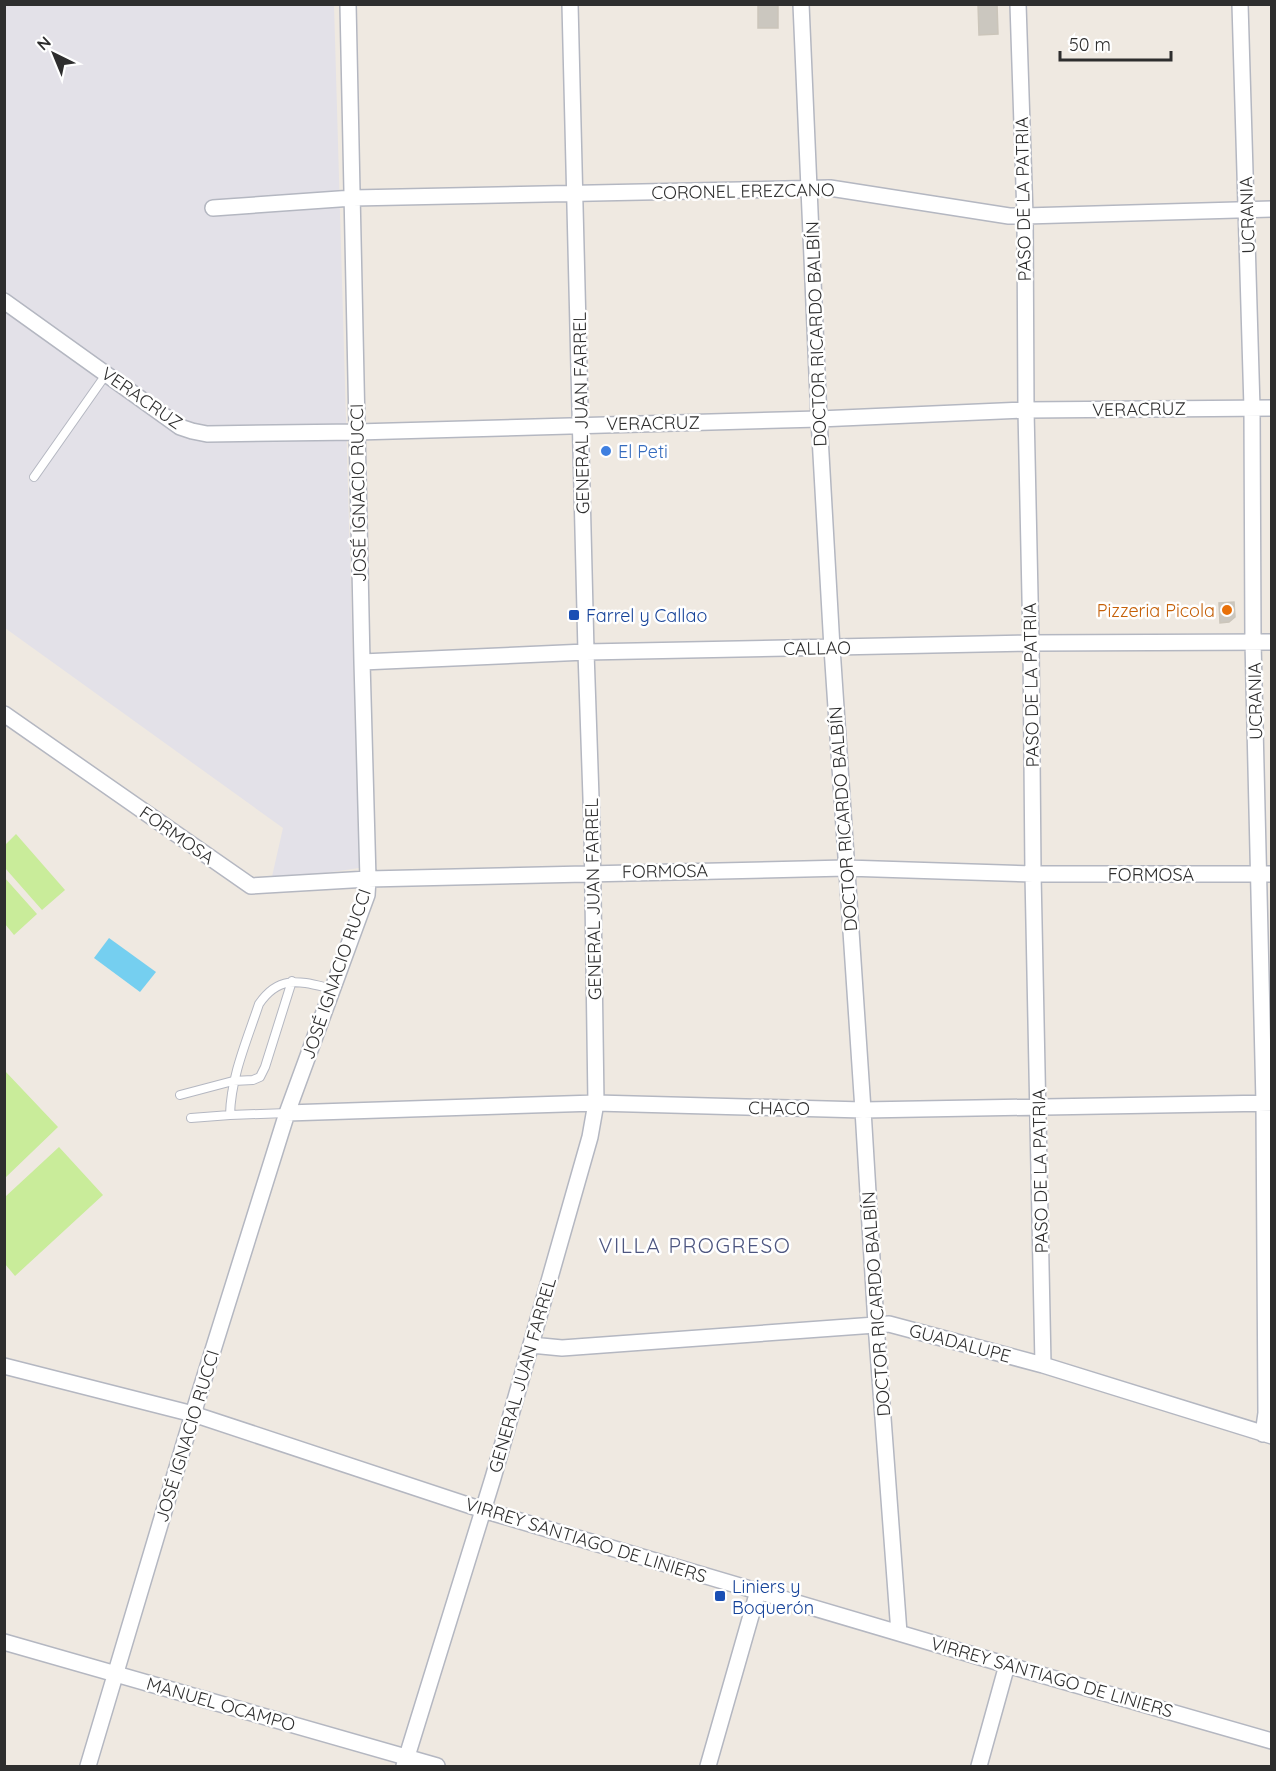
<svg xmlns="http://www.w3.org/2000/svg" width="1276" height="1771" viewBox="0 0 1276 1771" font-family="Quicksand,sans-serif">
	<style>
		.industrial { fill: #e3e1e8 }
		.pitch { fill: #c9ec9a }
		.water { fill: #75cff0 }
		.building { fill: #cbc7bf; stroke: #cbc5ba; stroke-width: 1.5 }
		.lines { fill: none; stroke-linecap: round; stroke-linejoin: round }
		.lane-casing { stroke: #b4b7c1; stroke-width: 10 }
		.street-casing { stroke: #b4b7c1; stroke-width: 18 }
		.lane { stroke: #fff; stroke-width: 8 }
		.street { stroke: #fff; stroke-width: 15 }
		.shop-dot { fill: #3f7fe0; stroke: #fff; stroke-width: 2 }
		.food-dot { fill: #e8710a; stroke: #fff; stroke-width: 2 }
		.transit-dot { fill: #1a4fb4; stroke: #fff; stroke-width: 2 }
		.labels { text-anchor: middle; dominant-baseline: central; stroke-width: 5; stroke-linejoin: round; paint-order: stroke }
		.street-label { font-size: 18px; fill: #2e2e2e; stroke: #fff }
		.shop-label { font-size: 18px; fill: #366cbe; stroke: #fff; text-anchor: start }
		.food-label { font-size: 18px; fill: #c56008; stroke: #fff; text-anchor: end }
		.transit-label { font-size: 18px; fill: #164399; stroke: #fff; text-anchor: start }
		.quarter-label { font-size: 21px; letter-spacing: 1.5px; fill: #4d5680; stroke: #fff }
	</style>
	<rect width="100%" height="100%" fill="#efe9e1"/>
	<path class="industrial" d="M5 5H334L359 868 271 881 283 828 5 628Z"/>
	<path class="pitch" d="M16 834 65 890 42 910 5 868V845Z
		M4 877 37 914 14 935 5 924Z
		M5 1071 58 1127 5 1178Z
		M59 1147 103 1195 15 1276 5 1264V1197Z"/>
	<path class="water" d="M109 938 156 972 140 992 94 958Z"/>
	<path class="building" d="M758 4H778V28H758Z
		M978 4H997L998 34 979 35Z
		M1234 602 1235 617 1229 622 1220 623 1219 603Z"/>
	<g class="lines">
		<g class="lane-casing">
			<path id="lane" d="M34 477 107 373
				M180 1095 233 1081 253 1080 260 1077 265 1067 292 981
				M230 1115C231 1076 247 1040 259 1004 280 973 302 982 333 989
				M191 1118 230 1115 287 1113"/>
		</g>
		<g class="street-casing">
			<path id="street" d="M801 4 819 419 832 648 863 1110 876 1324 899 1633
				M1018 4 1025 216 1026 410 1031 643 1033 874 1043 1365
				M1240 4 1252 408 1253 642 1264 1103 1266 1413 1263 1434
				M213 208 353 198 830 188 1009 216H1025L1272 209
				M4 301 180 427 192 431 207 434 357 432 819 419 1026 410 1272 408
				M362 662 586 652 1031 643 1272 642
				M4 714 251 886 368 879 846 868 1033 874H1272
				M287 1113 596 1103 863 1110 1272 1103
				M531 1345 562 1348 889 1324 1043 1365 1272 1436
				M4 1366 193 1414 483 1510 1007 1665 1272 1741
				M4 1642 437 1766
				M88 1766 193 1414 287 1113 367 895 368 879 362 662 348 4
				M404 1766 493 1478 590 1137 596 1103 592 827 586 652 570 4
				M708 1766 758 1591
				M979 1766 1007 1665"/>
		</g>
		<use href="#lane" class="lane"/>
		<use href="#street" class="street"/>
	</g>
	<circle class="shop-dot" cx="606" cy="451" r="6"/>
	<circle class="food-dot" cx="1227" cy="610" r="6"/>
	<g class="transit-dot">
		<rect x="568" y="609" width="12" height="12" rx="3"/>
		<rect x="714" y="1590" width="12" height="12" rx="3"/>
	</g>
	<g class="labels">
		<g class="street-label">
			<text transform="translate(743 191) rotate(-1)">CORONEL EREZCANO</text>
			<text transform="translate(1023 199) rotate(-91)">PASO DE LA PATRIA</text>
			<text transform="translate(1247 215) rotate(-92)">UCRANIA</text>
			<text transform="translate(816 334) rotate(-92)">DOCTOR RICARDO BALBÍN</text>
			<text transform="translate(142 398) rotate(35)">VERACRUZ</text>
			<text transform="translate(1139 409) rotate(-1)">VERACRUZ</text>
			<text transform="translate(581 413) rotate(-91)">GENERAL JUAN FARREL</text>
			<text transform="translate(653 423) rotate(-1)">VERACRUZ</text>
			<text transform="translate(358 493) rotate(-91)">JOSÉ IGNACIO RUCCI</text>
			<text transform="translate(817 648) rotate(-1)">CALLAO</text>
			<text transform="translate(1031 685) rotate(-91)">PASO DE LA PATRIA</text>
			<text transform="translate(1255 701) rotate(-91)">UCRANIA</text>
			<text transform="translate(843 819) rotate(-94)">DOCTOR RICARDO BALBÍN</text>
			<text transform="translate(177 835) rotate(35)">FORMOSA</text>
			<text transform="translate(665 871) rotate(-1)">FORMOSA</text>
			<text x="1151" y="874">FORMOSA</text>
			<text transform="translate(593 899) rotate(-91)">GENERAL JUAN FARREL</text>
			<text transform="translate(336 974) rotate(-71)">JOSÉ IGNACIO RUCCI</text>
			<text transform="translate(779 1108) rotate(1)">CHACO</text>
			<text transform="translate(1040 1171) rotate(-91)">PASO DE LA PATRIA</text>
			<text transform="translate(876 1304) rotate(-94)">DOCTOR RICARDO BALBÍN</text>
			<text transform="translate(960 1343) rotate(15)">GUADALUPE</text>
			<text transform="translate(522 1375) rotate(-74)">GENERAL JUAN FARREL</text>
			<text transform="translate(187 1436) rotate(-73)">JOSÉ IGNACIO RUCCI</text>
			<text transform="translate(586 1540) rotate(17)">VIRREY SANTIAGO DE LINIERS</text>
			<text transform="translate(1052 1677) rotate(16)">VIRREY SANTIAGO DE LINIERS</text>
			<text transform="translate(221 1704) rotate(16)">MANUEL OCAMPO</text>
		</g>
		<g class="shop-label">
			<text x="618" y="451">El Peti</text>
		</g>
		<g class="food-label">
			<text x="1215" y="610">Pizzeria Picola</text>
		</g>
		<g class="transit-label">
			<text x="586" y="615">Farrel y Callao</text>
			<text x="732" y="1586">Liniers y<tspan x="732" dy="21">Boquerón</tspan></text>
		</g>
		<g class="quarter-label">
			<text x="695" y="1245">VILLA PROGRESO</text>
		</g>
	</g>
	<rect width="1276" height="1771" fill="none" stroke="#2e2e2e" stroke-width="12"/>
	<g transform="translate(54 54) rotate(317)" stroke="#ffffff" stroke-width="4.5" paint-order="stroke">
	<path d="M0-4.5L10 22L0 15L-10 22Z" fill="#2e2e2e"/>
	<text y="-9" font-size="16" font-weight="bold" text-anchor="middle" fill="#2e2e2e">N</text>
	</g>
	<path d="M1060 51v9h111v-9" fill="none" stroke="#2e2e2e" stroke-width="3"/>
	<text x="1069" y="51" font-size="18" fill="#2e2e2e" stroke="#ffffff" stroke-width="4.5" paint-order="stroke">50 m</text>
</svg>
